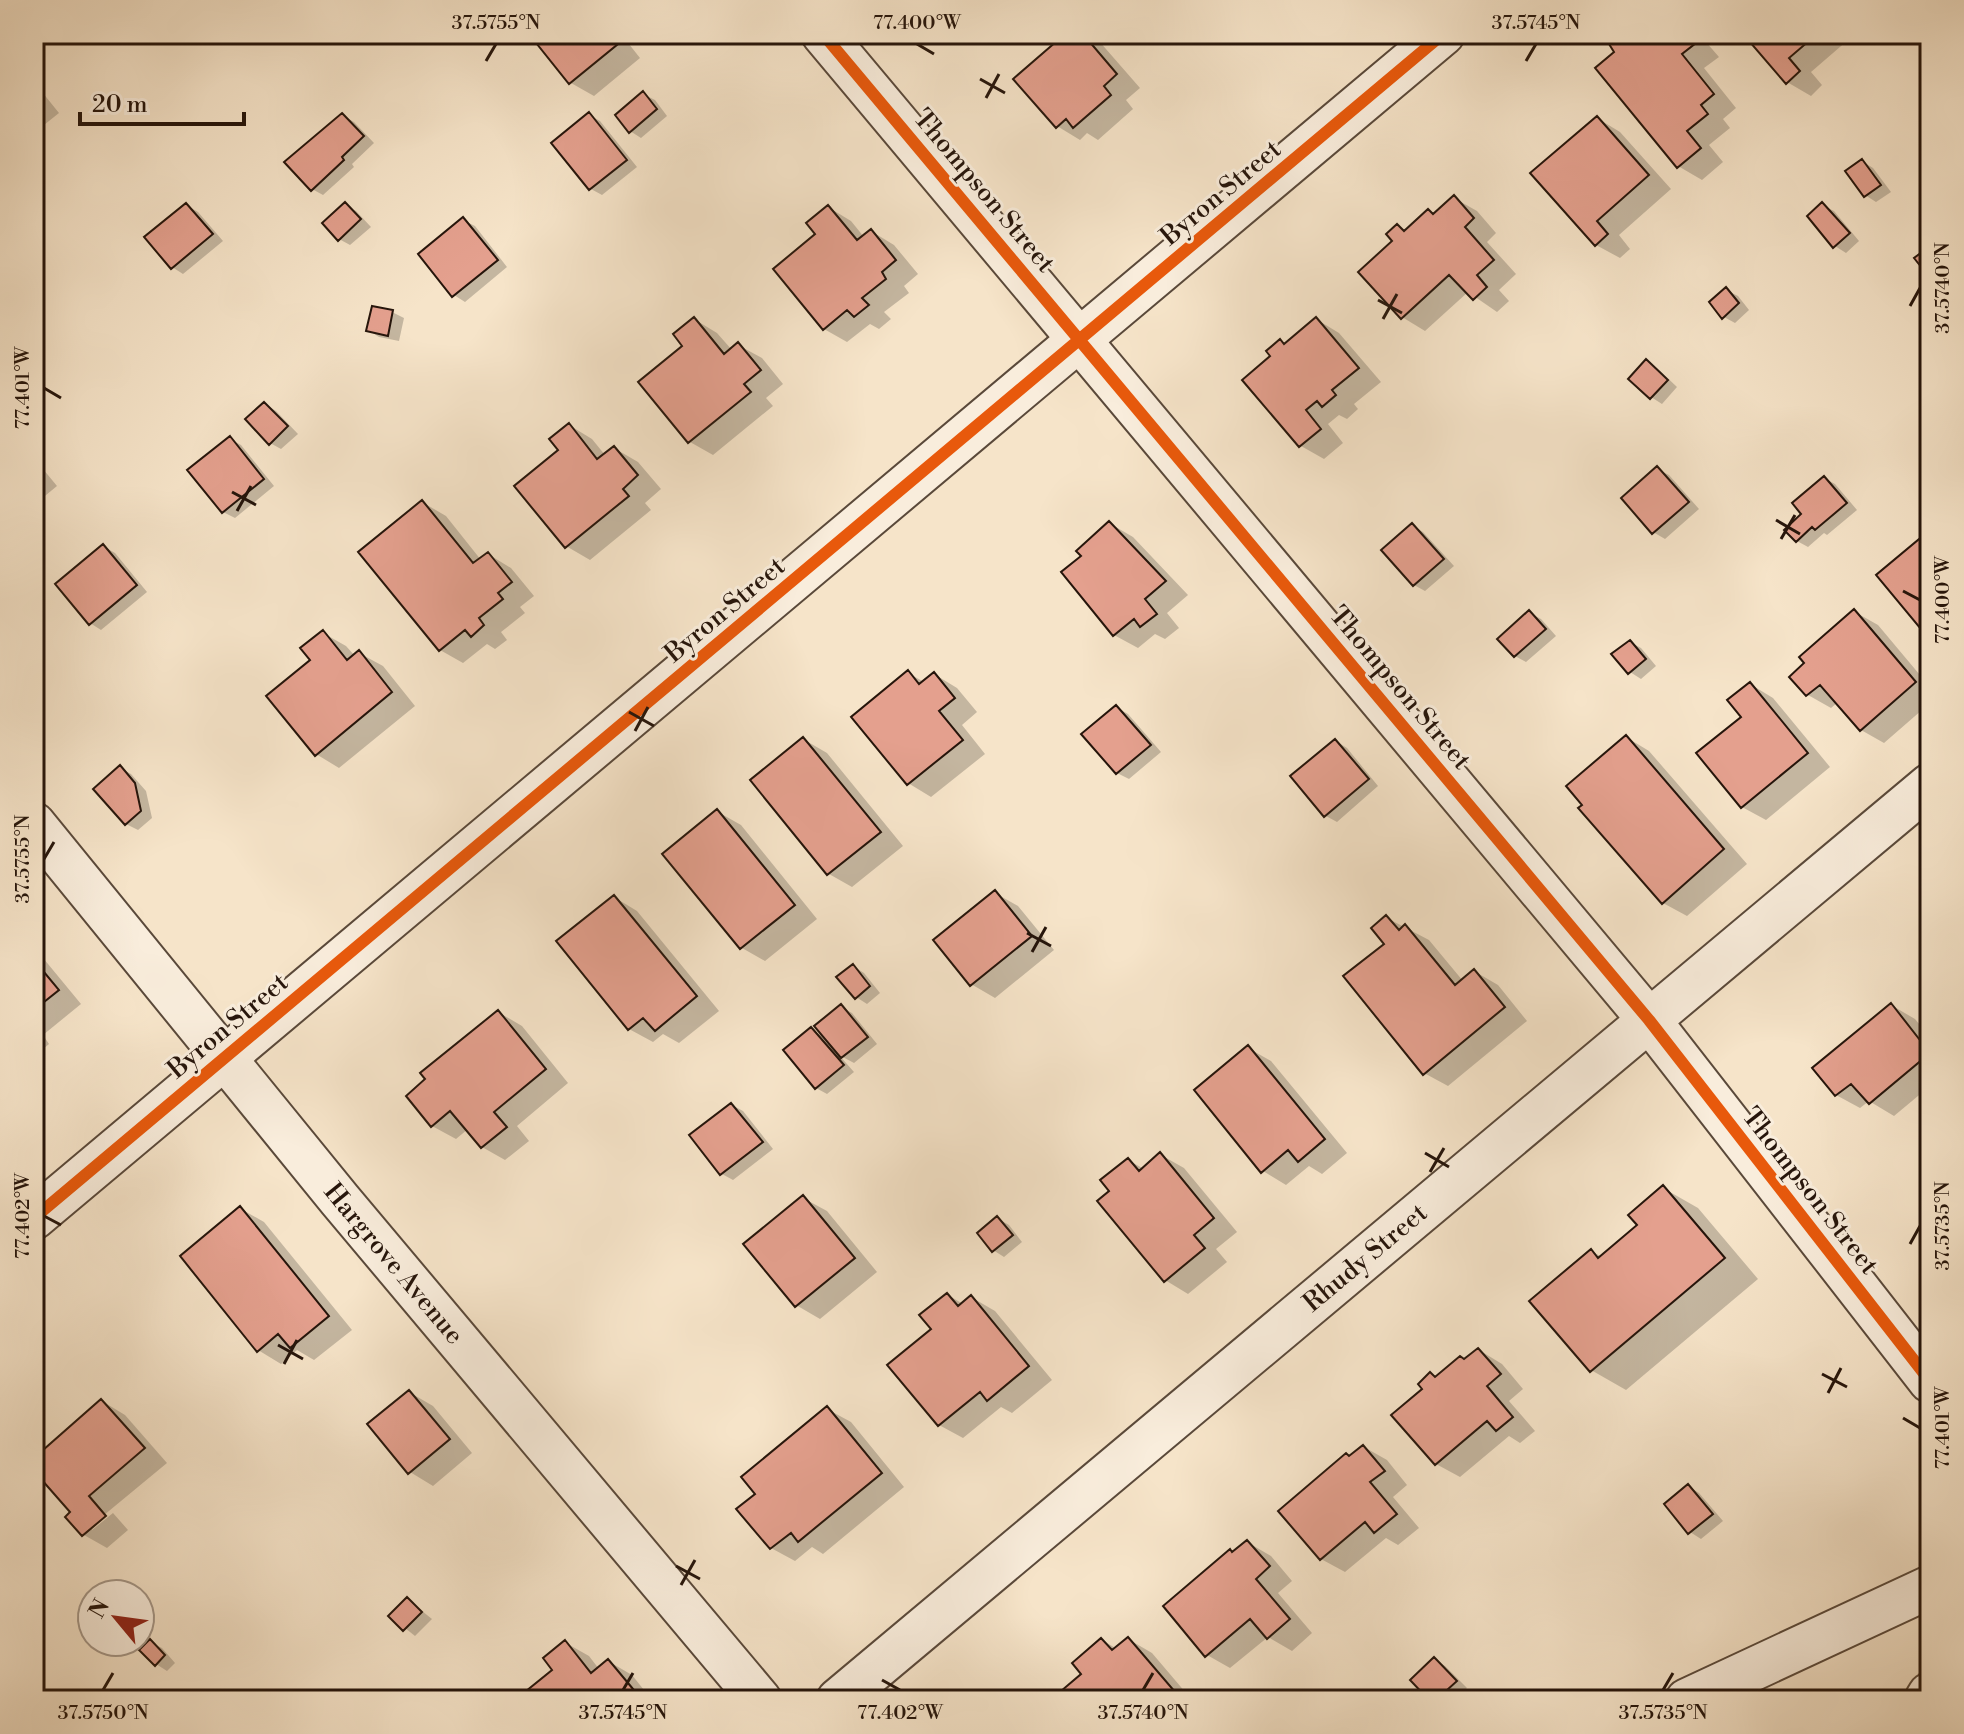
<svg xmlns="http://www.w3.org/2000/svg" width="1964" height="1734" viewBox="0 0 1964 1734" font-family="'Libre Bodoni',serif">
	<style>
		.shadow { fill: #0003 }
		.building { fill: #e4a08e; stroke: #26150b; stroke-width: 2 }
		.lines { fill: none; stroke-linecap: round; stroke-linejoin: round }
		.minor-casing { stroke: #5a493a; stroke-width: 46 }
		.tertiary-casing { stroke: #5a493a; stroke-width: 48 }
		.minor { stroke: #f9eddc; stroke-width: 42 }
		.tertiary { stroke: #f9eddc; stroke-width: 44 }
		.cycleway-casing { stroke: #f9eddc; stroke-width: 17 }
		.cycleway { stroke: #e8590c; stroke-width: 12 }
		.ticks { fill: none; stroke: #26150b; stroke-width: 3 }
		.labels { text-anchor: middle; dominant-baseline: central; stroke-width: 6; stroke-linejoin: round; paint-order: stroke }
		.street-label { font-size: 26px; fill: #26150b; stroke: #f9eddc }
		.neatline { fill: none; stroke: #26150b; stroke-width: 3 }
		.ticks-label { font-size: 20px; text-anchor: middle; fill: #26150b }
	</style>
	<rect width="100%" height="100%" fill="#f6e4c9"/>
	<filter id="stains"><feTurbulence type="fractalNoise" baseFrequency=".0025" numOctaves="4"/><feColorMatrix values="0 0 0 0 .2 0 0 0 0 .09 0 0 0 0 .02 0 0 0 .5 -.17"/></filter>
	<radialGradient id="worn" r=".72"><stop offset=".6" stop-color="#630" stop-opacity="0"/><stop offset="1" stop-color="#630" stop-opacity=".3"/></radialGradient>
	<path class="shadow" d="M531 34H621L640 58 594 96 571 83Z
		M1068 34H1086L1099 41 1140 88 1126 100 1133 109 1098 140 1087 133 1080 140 1057 126Z
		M1183 34H1209L1198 43Z
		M1623 34 1634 38 1640 34H1699L1719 57 1704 68 1736 108 1723 119 1730 128 1709 145 1723 162 1702 180 1678 166 1617 52Z
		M1745 34H1855L1811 72 1822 85 1811 96 1787 82Z
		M34 82 59 113 34 133Z
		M643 94 655 100 667 116 641 138 630 131Z
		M342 115 354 122 374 143 352 164 354 167 323 195 312 189Z
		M589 115 600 121 637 167 602 195 591 189 554 144Z
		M1597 118 1620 132 1671 189 1619 235 1630 249 1620 258 1596 245Z
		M1862 161 1873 168 1891 192 1876 202 1865 195Z
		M1454 198 1477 211 1496 233 1487 242 1516 274 1499 290 1509 301 1497 312 1468 292 1425 331 1402 317 1395 241 1398 226 1406 231 1435 215Z
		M186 205 198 212 223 241 183 274 172 267Z
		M345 205 356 211 371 227 350 245 339 239Z
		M1822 205 1834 211 1859 241 1846 253 1835 246Z
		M828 207 851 221 864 237 871 231 894 245 918 274 904 286 909 293 884 312 891 319 879 329 870 324 847 342 824 329 818 234Z
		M463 220 475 226 507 267 465 302 454 295Z
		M1726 290 1738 296 1749 310 1735 323 1724 317Z
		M392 312 404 318 399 341 379 337 368 330Z
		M694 319 717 333 732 350 738 345 762 358 783 384 766 398 773 406 713 455 690 442 685 346Z
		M1316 319 1339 333 1381 382 1354 404 1358 409 1347 419 1339 415 1328 424 1343 443 1324 459 1301 446 1245 380 1273 356 1281 342 1285 344Z
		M1646 361 1657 368 1677 387 1662 404 1651 397Z
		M265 404 276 411 298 434 281 449 270 443Z
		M569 425 592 439 605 455 614 448 638 462 661 489 645 503 651 510 590 560 566 546Z
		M230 439 241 445 274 486 235 518 223 512Z
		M34 458 57 486 34 505Z
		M1657 469 1669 475 1699 509 1665 539 1653 532Z
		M1824 478 1835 484 1857 510 1827 535 1824 533 1808 547 1797 541 1804 515Z
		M422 502 446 516 481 560 488 554 511 568 534 596 520 607 525 613 501 632 507 640 495 649 487 644 463 663 440 650Z
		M1109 523 1133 537 1188 595 1167 613 1179 628 1165 639 1155 634 1138 648 1114 635 1084 556Z
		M1412 525 1423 532 1454 566 1425 591 1414 585Z
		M103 546 115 553 147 592 101 630 90 623Z
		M1855 612 1878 625 1930 687V703L1884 743 1861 730 1837 703 1831 708 1808 695Z
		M1530 613 1541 619 1556 636 1526 662 1515 656Z
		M323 633 346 646 355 656 359 653 383 666 415 706 339 768 316 754 313 661Z
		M1630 642 1641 648 1656 666 1641 679 1630 672Z
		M908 673 924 682 934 674 957 688 977 712 962 725 985 754 931 797 908 783Z
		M1750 684 1773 698 1830 767 1766 820 1742 807 1744 717Z
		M1116 707 1128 714 1161 752 1129 779 1117 773 1084 735Z
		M1626 737 1649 751 1747 864 1687 916 1663 903Z
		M803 739 827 753 903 846 852 887 829 874Z
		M1336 741 1347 748 1378 786 1337 822 1326 816Z
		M120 768 131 774 146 791 152 818 138 830 126 824Z
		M718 812 741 825 817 919 765 961 742 948 665 854Z
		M995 893 1018 906 1054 950 995 998 971 984Z
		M614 897 637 911 719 1011 679 1043 663 1034 653 1042 629 1029Z
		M1387 918 1429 940 1463 981 1474 971 1498 985 1527 1021 1448 1086 1424 1073 1387 944Z
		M34 947 81 1004 43 1035 49 1044 36 1055 34 1053Z
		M853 966 864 973 880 993 867 1004 856 997Z
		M1891 1005 1915 1019 1930 1037V1086L1894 1116 1869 1101 1860 1108 1836 1095Z
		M841 1007 852 1013 877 1044 854 1063 839 1055 854 1072 827 1094 816 1088 811 1029 826 1038Z
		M498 1012 522 1026 568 1083 517 1126 529 1141 505 1160 482 1147 468 1129 456 1139 432 1126Z
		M1248 1048 1271 1061 1347 1153 1322 1174 1309 1166 1286 1185 1263 1171Z
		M732 1105 743 1111 773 1149 733 1180 722 1174Z
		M1161 1155 1184 1168 1237 1232 1216 1249 1227 1262 1188 1294 1165 1280 1112 1191 1128 1160 1144 1169Z
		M1663 1188 1698 1208 1758 1279 1626 1390 1591 1370V1251L1602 1257 1640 1226Z
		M803 1198 827 1211 877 1272 820 1319 796 1305Z
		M241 1209 264 1222 352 1330 314 1360 297 1350 281 1364 258 1350Z
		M997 1218 1009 1225 1022 1242 1004 1257 993 1250Z
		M948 1295 963 1304 971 1297 995 1311 1052 1380 1012 1413 1001 1407 963 1438 939 1425 934 1329Z
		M1479 1350 1502 1364 1523 1389 1509 1401 1535 1431 1520 1443 1509 1436 1460 1477 1436 1464 1465 1361Z
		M409 1392 433 1406 472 1453 433 1486 410 1472Z
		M102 1401 125 1415 167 1463 92 1525V1530L113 1513 128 1530 107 1548 84 1535 68 1517 73 1512 34 1468V1460Z
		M827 1409 851 1422 904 1487 823 1554 812 1547 795 1561 771 1548 758 1494Z
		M1364 1447 1387 1460 1407 1485 1393 1497 1419 1528 1398 1545 1386 1538 1345 1572 1321 1559 1350 1458Z
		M1688 1486 1699 1493 1723 1521 1701 1539 1690 1532Z
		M1247 1542 1271 1556 1292 1581 1278 1593 1312 1633 1292 1651 1268 1637 1230 1668 1207 1655 1233 1554Z
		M407 1599 432 1619 415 1636 390 1616Z
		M1128 1639 1152 1653 1192 1700H1072L1102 1640 1117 1649Z
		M150 1642 162 1648 175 1663 167 1671 156 1664Z
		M566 1643 589 1656 599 1669 608 1661 632 1675 652 1700H518L555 1670Z
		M1434 1659 1445 1666 1467 1688 1454 1700H1431Z"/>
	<path class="building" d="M529 34H610L618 44 569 84Z
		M1065 34H1083L1117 74 1104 86 1111 95 1073 128 1066 119 1056 128 1013 79Z
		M1620 34H1628L1631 38 1636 34H1689L1696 43 1682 54 1714 94 1701 105 1708 114 1687 131 1701 148 1677 168 1595 68 1614 52 1609 44Z
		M1743 34H1817L1789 58 1800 71 1786 84Z
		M643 91 657 109 629 133 615 115Z
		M589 112 627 160 589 190 551 143Z
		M342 113 364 136 342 157 344 160 311 191 284 162Z
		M1597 116 1649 175 1597 221 1608 234 1595 246 1530 173Z
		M1862 159 1881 185 1864 197 1845 171Z
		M1454 195 1474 218 1465 227 1494 260 1477 275 1487 287 1473 300 1449 275 1401 319 1358 272 1392 241 1386 234 1397 224 1404 231 1428 209 1433 214Z
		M345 202 361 219 338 241 322 223Z
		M1822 202 1850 233 1833 248 1807 216Z
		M186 203 213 234 171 269 144 237Z
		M828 205 857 240 871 229 896 260 882 272 886 279 862 298 869 305 854 317 847 310 823 330 773 269 815 234 806 223Z
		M463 217 498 260 452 297 418 254Z
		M1930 246V278L1914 258Z
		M1726 287 1739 303 1722 319 1709 302Z
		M372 306 393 310 388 336 366 331Z
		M694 317 724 354 738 342 761 370 744 384 751 392 688 443 638 382 682 346 673 334Z
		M1316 317 1359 368 1332 390 1336 395 1322 407 1317 401 1306 410 1321 429 1299 447 1242 380 1270 356 1266 351 1280 339 1284 344Z
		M1646 359 1668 380 1650 399 1628 379Z
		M264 402 288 426 269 445 245 419Z
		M569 423 597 459 614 446 638 475 623 489 629 496 565 548 514 486 558 450 549 439Z
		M230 436 264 479 222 513 187 470Z
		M1657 466 1689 502 1652 534 1621 498Z
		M1824 476 1847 503 1815 530 1812 527 1796 542 1784 530 1801 514 1792 503Z
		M422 500 473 563 488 552 512 582 498 593 503 599 479 618 484 625 471 637 465 630 439 651 358 552Z
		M1109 521 1166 581 1145 599 1157 614 1140 627 1134 619 1113 636 1061 572 1081 556 1076 551Z
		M1412 523 1444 559 1413 586 1381 550Z
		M1930 530V640L1876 575Z
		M103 544 137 585 89 625 55 584Z
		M1854 609 1916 682 1860 731 1820 685 1806 696 1789 677 1804 663 1799 657Z
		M1529 610 1546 629 1514 657 1497 639Z
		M323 630 347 660 359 650 392 692 315 756 266 696 310 660 300 648Z
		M1630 640 1646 659 1628 674 1611 654Z
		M908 670 919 684 934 672 955 698 939 711 963 740 907 785 851 717Z
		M1750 682 1808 753 1741 808 1696 753 1741 717 1727 700Z
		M1116 705 1151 745 1116 774 1081 734Z
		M1626 735 1724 849 1662 904 1578 808 1582 805 1566 786Z
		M803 737 881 832 827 875 750 780Z
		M1335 739 1369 779 1324 817 1290 776Z
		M120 765 135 783 141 811 125 825 93 789Z
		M717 809 795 905 740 949 662 854Z
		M995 890 1032 936 970 986 933 940Z
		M614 895 697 996 655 1031 643 1018 628 1030 556 941Z
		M1386 915 1399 930 1405 924 1455 985 1474 969 1505 1007 1423 1075 1343 976 1384 944 1371 928Z
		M34 960 59 990 34 1010Z
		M853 964 870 986 855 999 836 977Z
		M1891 1003 1930 1053 1869 1104 1851 1084 1835 1096 1812 1068Z
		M841 1004 868 1037 841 1058 814 1026Z
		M498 1010 546 1069 494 1112 507 1127 481 1148 450 1111 431 1127 406 1096 425 1079 420 1073Z
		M811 1027 844 1065 815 1089 783 1050Z
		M1248 1045 1325 1139 1298 1162 1288 1150 1261 1173 1194 1090Z
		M731 1103 763 1142 720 1175 689 1135Z
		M1160 1152 1214 1218 1194 1235 1205 1248 1164 1282 1097 1201 1109 1191 1100 1180 1128 1158 1139 1171Z
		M1663 1185 1725 1258 1590 1372 1529 1301 1591 1249 1598 1258 1637 1225 1628 1215Z
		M803 1195 855 1258 795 1307 743 1244Z
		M240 1206 329 1316 290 1348 278 1334 257 1352 180 1256Z
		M997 1216 1013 1235 992 1252 977 1233Z
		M947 1293 958 1306 971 1295 1029 1366 987 1401 980 1392 938 1426 887 1365 931 1329 919 1315Z
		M1478 1348 1501 1374 1487 1386 1513 1417 1496 1431 1487 1421 1435 1465 1391 1415 1422 1389 1418 1384 1430 1372 1435 1377 1460 1356 1464 1359Z
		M409 1390 450 1439 408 1474 367 1424Z
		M101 1399 145 1448 89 1496 106 1516 82 1536 65 1517 70 1512 34 1471V1458Z
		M827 1406 882 1473 798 1542 791 1533 770 1549 736 1509 755 1494 741 1477Z
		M1363 1445 1385 1471 1370 1482 1397 1514 1374 1533 1365 1522 1320 1560 1278 1511 1346 1453 1349 1456Z
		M1688 1484 1713 1514 1688 1534 1664 1504Z
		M1247 1540 1270 1566 1256 1579 1290 1619 1267 1639 1250 1619 1205 1657 1163 1606 1230 1549 1232 1552Z
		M407 1597 422 1612 403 1631 388 1616Z
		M1128 1637 1182 1700H1069L1061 1691 1081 1674 1072 1663 1101 1638 1112 1650Z
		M150 1639 165 1655 155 1666 139 1650Z
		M565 1640 591 1673 608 1659 633 1689 620 1700H515L552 1670 543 1658Z
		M1434 1657 1457 1681 1436 1700H1429L1410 1680Z"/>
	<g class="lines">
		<g class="minor-casing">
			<g id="minor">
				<path d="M823 34 1649 1020 1930 1381"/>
				<path id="s1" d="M34 824 340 1200 760 1700"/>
				<path d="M34 1218 1443 34"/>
				<path id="s2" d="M838 1700 1930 785"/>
				<path d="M1687 1700 1930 1587"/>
			</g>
		</g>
		<g class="tertiary-casing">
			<path id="tertiary" d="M1927 1700 1930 1695"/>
		</g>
		<use href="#minor" class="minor"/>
		<use href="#tertiary" class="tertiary"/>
		<g class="cycleway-casing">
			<path id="cycleway" d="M823 34 1649 1020 1930 1381
				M34 1218 1443 34"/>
		</g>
		<use href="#cycleway" class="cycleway"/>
	</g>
	<path class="ticks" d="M917 44 934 54M486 61 496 44M1526 61 1536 44M980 79 1005 93M986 98 999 74M1378 300 1402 313M1910 306 1920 288M1383 319 1397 294M44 388 61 398M232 492 256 505M237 511 251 486M1776 520 1800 534M1781 539 1795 515M1903 591 1920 600M629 712 654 726M635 731 648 707M44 859 54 842M1027 933 1051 946M1032 952 1046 927M1425 1153 1449 1167M1430 1172 1444 1148M44 1216 61 1225M1910 1244 1920 1226M278 1345 303 1359M284 1364 297 1340M1822 1374 1847 1387M1828 1393 1841 1368M1903 1418 1920 1428M676 1566 700 1579M681 1585 695 1560M882 1680 900 1690M103 1690 113 1673M623 1690 633 1673M1143 1690 1153 1673M1663 1690 1673 1673"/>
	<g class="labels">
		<g class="street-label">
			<text transform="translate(984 191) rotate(50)">Thompson Street</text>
			<text transform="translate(1221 193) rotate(-40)">Byron Street</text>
			<text transform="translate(725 610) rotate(-40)">Byron Street</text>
			<text transform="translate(1400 688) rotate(50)">Thompson Street</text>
			<text transform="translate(228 1026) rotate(-40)">Byron Street</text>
			<text transform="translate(1810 1191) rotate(52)">Thompson Street</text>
			<text stroke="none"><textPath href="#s2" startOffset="688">Rhudy Street</textPath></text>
			<text stroke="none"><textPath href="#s1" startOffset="568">Hargrove Avenue</textPath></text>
		</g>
	</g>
	<rect width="1964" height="1734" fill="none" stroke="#f6e4c9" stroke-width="88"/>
	<g transform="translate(116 1618) rotate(299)"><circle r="38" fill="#f9eddc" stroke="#a59788" stroke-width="2"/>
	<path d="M0-6L14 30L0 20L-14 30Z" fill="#8f2418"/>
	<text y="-12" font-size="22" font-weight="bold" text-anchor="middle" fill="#26150b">N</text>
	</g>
	<path d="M80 112v12h164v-12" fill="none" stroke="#26150b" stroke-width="4"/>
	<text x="92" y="112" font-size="24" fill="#26150b" stroke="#f9eddc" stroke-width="6" paint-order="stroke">20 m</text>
	<rect x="44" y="44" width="1876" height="1646" class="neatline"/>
	<g class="ticks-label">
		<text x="496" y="29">37.5755°N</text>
		<text x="917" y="29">77.400°W</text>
		<text x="1536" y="29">37.5745°N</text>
		<text transform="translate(1942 288) rotate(-90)" y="7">37.5740°N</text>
		<text transform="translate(22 388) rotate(-90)" y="7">77.401°W</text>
		<text transform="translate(1942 600) rotate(-90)" y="7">77.400°W</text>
		<text transform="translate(22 859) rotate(-90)" y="7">37.5755°N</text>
		<text transform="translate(22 1216) rotate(-90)" y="7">77.402°W</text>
		<text transform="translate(1942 1226) rotate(-90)" y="7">37.5735°N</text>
		<text transform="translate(1942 1428) rotate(-90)" y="7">77.401°W</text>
		<text x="103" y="1719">37.5750°N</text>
		<text x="623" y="1719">37.5745°N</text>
		<text x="900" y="1719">77.402°W</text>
		<text x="1143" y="1719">37.5740°N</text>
		<text x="1663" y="1719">37.5735°N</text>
	</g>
	<rect width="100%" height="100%" filter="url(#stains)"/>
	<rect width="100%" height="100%" fill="url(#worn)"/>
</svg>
